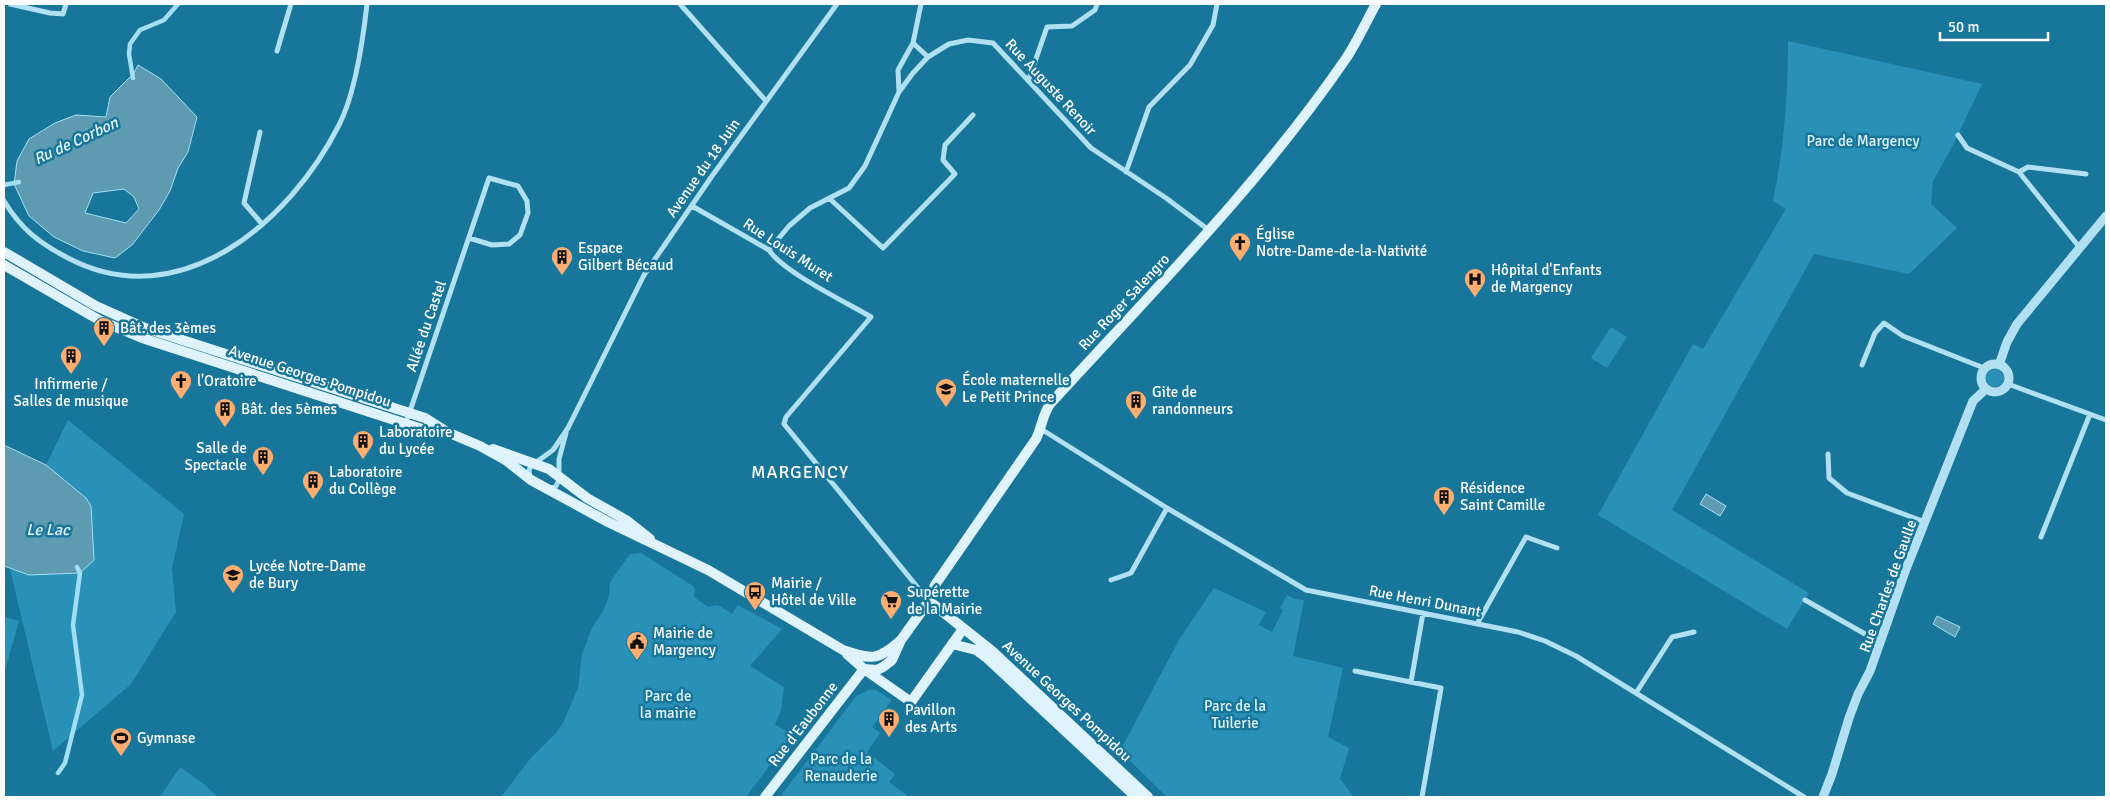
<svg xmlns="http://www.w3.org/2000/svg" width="2110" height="801" viewBox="0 0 2110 801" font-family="Signika,sans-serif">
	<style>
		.green { fill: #2991b7 }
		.water { fill: #5e9bb2; stroke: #a2dff4; fill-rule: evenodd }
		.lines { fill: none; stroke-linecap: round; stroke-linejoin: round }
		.stream { stroke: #a2dff4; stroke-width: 4.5 }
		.minor { stroke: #b0e0f2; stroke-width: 5 }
		.tertiary { stroke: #b0e0f2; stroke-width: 9 }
		.secondary { stroke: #def3fc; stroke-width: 10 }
		.labels { text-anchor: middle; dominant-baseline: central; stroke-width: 5; stroke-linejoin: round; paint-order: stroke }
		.street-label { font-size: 15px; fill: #fff; stroke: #19769b }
		.park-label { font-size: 15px; fill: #dff5fd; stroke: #19769b }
		.poi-label { font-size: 15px; fill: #fff; stroke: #19769b; text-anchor: start }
		.water-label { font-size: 16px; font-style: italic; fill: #e1f5fc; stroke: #19769b }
		.quarter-label { font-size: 18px; letter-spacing: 1px; fill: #fff; stroke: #19769b }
	</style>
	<rect width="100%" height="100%" fill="#19769b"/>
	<path class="green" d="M1788 41 1982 84 1953 145 1933 181 1931 204 1957 228 1909 274 1814 254 1672 510 1809 593 1787 629 1598 515 1693 344 1703 349 1786 209 1773 201C1784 149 1788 94 1788 41Z
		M1611 327 1627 337 1607 368 1591 358Z
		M1986 378a9 9 0 1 1 18 0a9 9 0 1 1-18 0Z
		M68 420 184 514 172 568 176 612 131 684 53 751 10 569 30 575 90 506 86 498 46 465Z
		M641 553 693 586 695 589 694 597 708 607 718 605 732 614 738 605 782 629 750 666 784 687 781 710 775 725 789 732 788 741 746 797H501L530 759 556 733 564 721 578 688 582 654 592 628 603 611 609 596 610 582 630 554Z
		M1214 588 1266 612 1259 625 1272 632 1283 610 1280 608 1287 595 1295 599 1304 600 1293 656 1343 668 1328 737 1349 748 1340 779 1354 797H1167L1120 751 1179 640Z
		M4 617 19 621 4 674Z
		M869 690H876L892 700 872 727 880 733 867 752 895 774 889 782 909 797H780L856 696Z
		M180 767 205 785 218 797H160Z"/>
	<path class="water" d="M138 65 161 79 197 117 188 152 178 168 170 191 159 210 132 245 115 258 83 251 54 237 29 216 14 184 17 161 29 139 55 123 76 115 106 117 110 97 134 73ZM124 189 134 197 139 209 126 223 85 213 93 193Z
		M4 445 46 465 86 498 91 506 94 560 80 573 29 575 4 566Z
		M1706 494 1726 506 1720 516 1700 504Z
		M1937 616 1960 627 1955 637 1933 624Z"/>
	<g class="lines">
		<path class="stream" d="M133 78 129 54 130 44 140 30 164 20 178 4
			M4 185 19 182
			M58 773 65 763 82 695 73 625 80 573 77 567"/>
		<path class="minor" d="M10 4 50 13 63 14 66 4
			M680 4 766 101
			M913 43 928 57
			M277 51 291 4
			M1029 79 1047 27 1072 26 1095 10 1097 4
			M899 91 898 70 913 43 921 4
			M260 132 244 203 262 224
			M1958 135 1967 148 2019 172 2080 248
			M1126 172 1149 107 1190 65 1213 25 1217 4
			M2019 172 2028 167 2086 174
			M830 199 883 248 955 174 943 160 945 145 973 115
			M4 201C21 229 39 243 68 258 180 317 290 222 339 125 356 92 363 40 367 4
			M692 206 769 250C783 272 846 302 871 317L786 417 784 424 928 600
			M769 250 789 226 810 208 849 188 865 166 899 92 913 73 928 57 949 44 968 40 993 43 1091 148 1166 198 1210 231
			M1862 365 1875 333 1884 323 1903 336 1984 368
			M2008 384 2106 420
			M406 423 489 178 518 186 527 201 528 213 520 235 509 244 492 245 469 238
			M1041 429 1167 508 1306 590 1518 632 1545 641 1576 656 1804 797
			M1828 454 1829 478 1847 493 1925 522
			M530 477 529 470 531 466 553 450 568 428 644 275 712 176 837 4
			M550 488 556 486 559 480V459L566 433
			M2041 537 2090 414
			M1111 580 1131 573 1167 508
			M1805 600 1881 643
			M1477 624 1526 537 1557 548
			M1355 671 1441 688 1422 797
			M1411 682 1423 613
			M1636 693 1672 637 1694 632"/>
		<path class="tertiary" d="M1981 378a14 14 0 1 1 28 0a14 14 0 1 1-28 0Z
			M1999 365 2007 342 2017 324 2106 216
			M1823 797 1832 774 1849 718 1858 694 1870 671 1906 569 1973 401 1986 389"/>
		<path class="secondary" d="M4 252 96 306 145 328 425 418 447 432 480 446 507 461 531 480 608 522 708 570 843 650C871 660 878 661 901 640
			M4 265 99 320 142 338 422 429 447 432
			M493 449 549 469 587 498 626 520 650 539
			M929 601 935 585 1036 439C1042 427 1042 416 1050 404 1152 292 1261 183 1347 57 1358 40 1366 22 1376 4
			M952 644 976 650 987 658 1136 797
			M847 654 864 669 911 702 963 629
			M864 669 877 670 883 667 892 660 901 640 929 601 992 651 1148 797
			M765 797 864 669"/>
	</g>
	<defs>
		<g id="church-pin" transform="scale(1.125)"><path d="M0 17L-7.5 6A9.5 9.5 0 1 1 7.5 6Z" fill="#ffae70" stroke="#19769b"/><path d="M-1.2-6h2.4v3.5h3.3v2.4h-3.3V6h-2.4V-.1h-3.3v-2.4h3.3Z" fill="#111"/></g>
		<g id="building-pin" transform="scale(1.125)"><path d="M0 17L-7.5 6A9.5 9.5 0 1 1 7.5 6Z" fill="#ffae70" stroke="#19769b"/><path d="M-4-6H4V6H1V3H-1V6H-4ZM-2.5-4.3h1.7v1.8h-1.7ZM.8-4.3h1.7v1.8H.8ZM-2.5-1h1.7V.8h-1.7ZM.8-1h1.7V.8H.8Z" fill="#111"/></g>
		<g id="hospital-pin" transform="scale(1.125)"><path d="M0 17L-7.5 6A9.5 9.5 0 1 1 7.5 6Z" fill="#ffae70" stroke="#19769b"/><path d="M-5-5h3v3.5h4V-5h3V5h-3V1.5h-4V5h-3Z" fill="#111"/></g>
		<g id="school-pin" transform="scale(1.125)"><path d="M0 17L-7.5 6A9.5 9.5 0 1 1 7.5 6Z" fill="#ffae70" stroke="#19769b"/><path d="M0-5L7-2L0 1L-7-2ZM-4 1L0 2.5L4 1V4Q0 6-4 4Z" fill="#111"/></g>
		<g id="bus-pin" transform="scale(1.125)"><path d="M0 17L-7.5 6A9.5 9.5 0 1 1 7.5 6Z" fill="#ffae70" stroke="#19769b"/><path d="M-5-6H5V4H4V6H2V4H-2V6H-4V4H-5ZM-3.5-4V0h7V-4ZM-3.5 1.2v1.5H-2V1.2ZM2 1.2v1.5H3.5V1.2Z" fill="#111"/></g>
		<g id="supermarket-pin" transform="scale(1.125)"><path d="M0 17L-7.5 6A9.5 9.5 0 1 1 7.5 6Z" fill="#ffae70" stroke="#19769b"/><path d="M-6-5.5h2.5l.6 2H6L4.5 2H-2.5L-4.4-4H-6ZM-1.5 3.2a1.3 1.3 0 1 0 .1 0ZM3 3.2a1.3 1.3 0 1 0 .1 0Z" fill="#111"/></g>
		<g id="civic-pin" transform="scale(1.125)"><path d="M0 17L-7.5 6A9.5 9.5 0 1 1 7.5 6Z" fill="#ffae70" stroke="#19769b"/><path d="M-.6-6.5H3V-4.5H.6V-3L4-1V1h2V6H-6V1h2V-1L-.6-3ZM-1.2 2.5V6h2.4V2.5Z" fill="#111"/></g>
		<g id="stadium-pin" transform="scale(1.125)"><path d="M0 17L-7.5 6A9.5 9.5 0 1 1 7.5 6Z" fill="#ffae70" stroke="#19769b"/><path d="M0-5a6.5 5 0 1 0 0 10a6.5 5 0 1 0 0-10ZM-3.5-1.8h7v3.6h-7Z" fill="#111"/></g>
	</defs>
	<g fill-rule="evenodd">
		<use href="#church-pin" x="1240" y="243"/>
		<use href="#building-pin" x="562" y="257"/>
		<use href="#hospital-pin" x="1475" y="279"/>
		<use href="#building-pin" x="104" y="328"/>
		<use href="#building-pin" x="71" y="356"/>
		<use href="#church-pin" x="181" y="381"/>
		<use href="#school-pin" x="946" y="389"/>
		<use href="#building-pin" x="1136" y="401"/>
		<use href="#building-pin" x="225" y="409"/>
		<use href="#building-pin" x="363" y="441"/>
		<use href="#building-pin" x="263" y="457"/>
		<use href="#building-pin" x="313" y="481"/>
		<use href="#building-pin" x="1444" y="497"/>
		<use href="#school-pin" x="233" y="575"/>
		<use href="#bus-pin" x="755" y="592"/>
		<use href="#supermarket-pin" x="891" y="601"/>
		<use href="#civic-pin" x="637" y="642"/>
		<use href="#building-pin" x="889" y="719"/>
		<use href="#stadium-pin" x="121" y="738"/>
	</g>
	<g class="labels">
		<g class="street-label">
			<text transform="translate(1051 87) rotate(47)">Rue Auguste Renoir</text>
			<text transform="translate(703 168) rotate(-55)">Avenue du 18 Juin</text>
			<text transform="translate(788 250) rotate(33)">Rue Louis Muret</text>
			<text transform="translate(1124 302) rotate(-47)">Rue Roger Salengro</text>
			<text transform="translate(426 326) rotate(-71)">Allée du Castel</text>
			<text transform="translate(310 376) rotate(18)">Avenue Georges Pompidou</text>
			<text transform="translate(1888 586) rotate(-70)">Rue Charles de Gaulle</text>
			<text transform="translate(1425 601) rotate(11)">Rue Henri Dunant</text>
			<text transform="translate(1067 701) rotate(43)">Avenue Georges Pompidou</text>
			<text transform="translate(803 724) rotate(-52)">Rue d'Eaubonne</text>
		</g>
		<g class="park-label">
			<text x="1863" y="141">Parc de Margency</text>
			<text x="668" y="696">Parc de<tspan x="668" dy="17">la mairie</tspan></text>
			<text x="1235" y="706">Parc de la<tspan x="1235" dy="17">Tuilerie</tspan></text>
			<text x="841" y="759">Parc de la<tspan x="841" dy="17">Renauderie</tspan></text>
		</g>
		<g class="poi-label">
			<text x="1256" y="234">Église<tspan x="1256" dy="17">Notre-Dame-de-la-Nativité</tspan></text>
			<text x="578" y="248">Espace<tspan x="578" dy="17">Gilbert Bécaud</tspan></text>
			<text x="1491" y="270">Hôpital d'Enfants<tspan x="1491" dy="17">de Margency</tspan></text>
			<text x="120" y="328">Bât. des 3èmes</text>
			<text x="962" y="380">École maternelle<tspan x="962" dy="17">Le Petit Prince</tspan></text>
			<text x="197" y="381">l'Oratoire</text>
			<text x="71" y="384" text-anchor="middle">Infirmerie /<tspan x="71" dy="17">Salles de musique</tspan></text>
			<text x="1152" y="392">Gite de<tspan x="1152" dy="17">randonneurs</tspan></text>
			<text x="241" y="409">Bât. des 5èmes</text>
			<text x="379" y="432">Laboratoire<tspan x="379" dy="17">du Lycée</tspan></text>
			<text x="247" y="448" text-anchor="end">Salle de<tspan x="247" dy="17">Spectacle</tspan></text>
			<text x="329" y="472">Laboratoire<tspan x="329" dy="17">du Collège</tspan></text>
			<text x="1460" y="488">Résidence<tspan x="1460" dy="17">Saint Camille</tspan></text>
			<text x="249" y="566">Lycée Notre-Dame<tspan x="249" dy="17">de Bury</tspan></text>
			<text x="771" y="583">Mairie /<tspan x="771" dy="17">Hôtel de Ville</tspan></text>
			<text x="907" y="592">Supérette<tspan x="907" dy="17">de la Mairie</tspan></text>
			<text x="653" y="633">Mairie de<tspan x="653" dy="17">Margency</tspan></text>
			<text x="905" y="710">Pavillon<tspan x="905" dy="17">des Arts</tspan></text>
			<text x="137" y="738">Gymnase</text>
		</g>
		<g class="water-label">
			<text transform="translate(76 141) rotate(-25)">Ru de Corbon</text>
			<text x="48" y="530">Le Lac</text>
		</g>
		<g class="quarter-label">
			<text x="800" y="472">MARGENCY</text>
		</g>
	</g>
	<rect width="2110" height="801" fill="none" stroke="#ffffff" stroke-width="10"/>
	<path d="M1940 32v8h108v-8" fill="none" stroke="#ffffff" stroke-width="2.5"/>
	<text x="1948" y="32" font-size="15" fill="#ffffff" stroke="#19769b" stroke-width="4" paint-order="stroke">50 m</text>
</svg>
